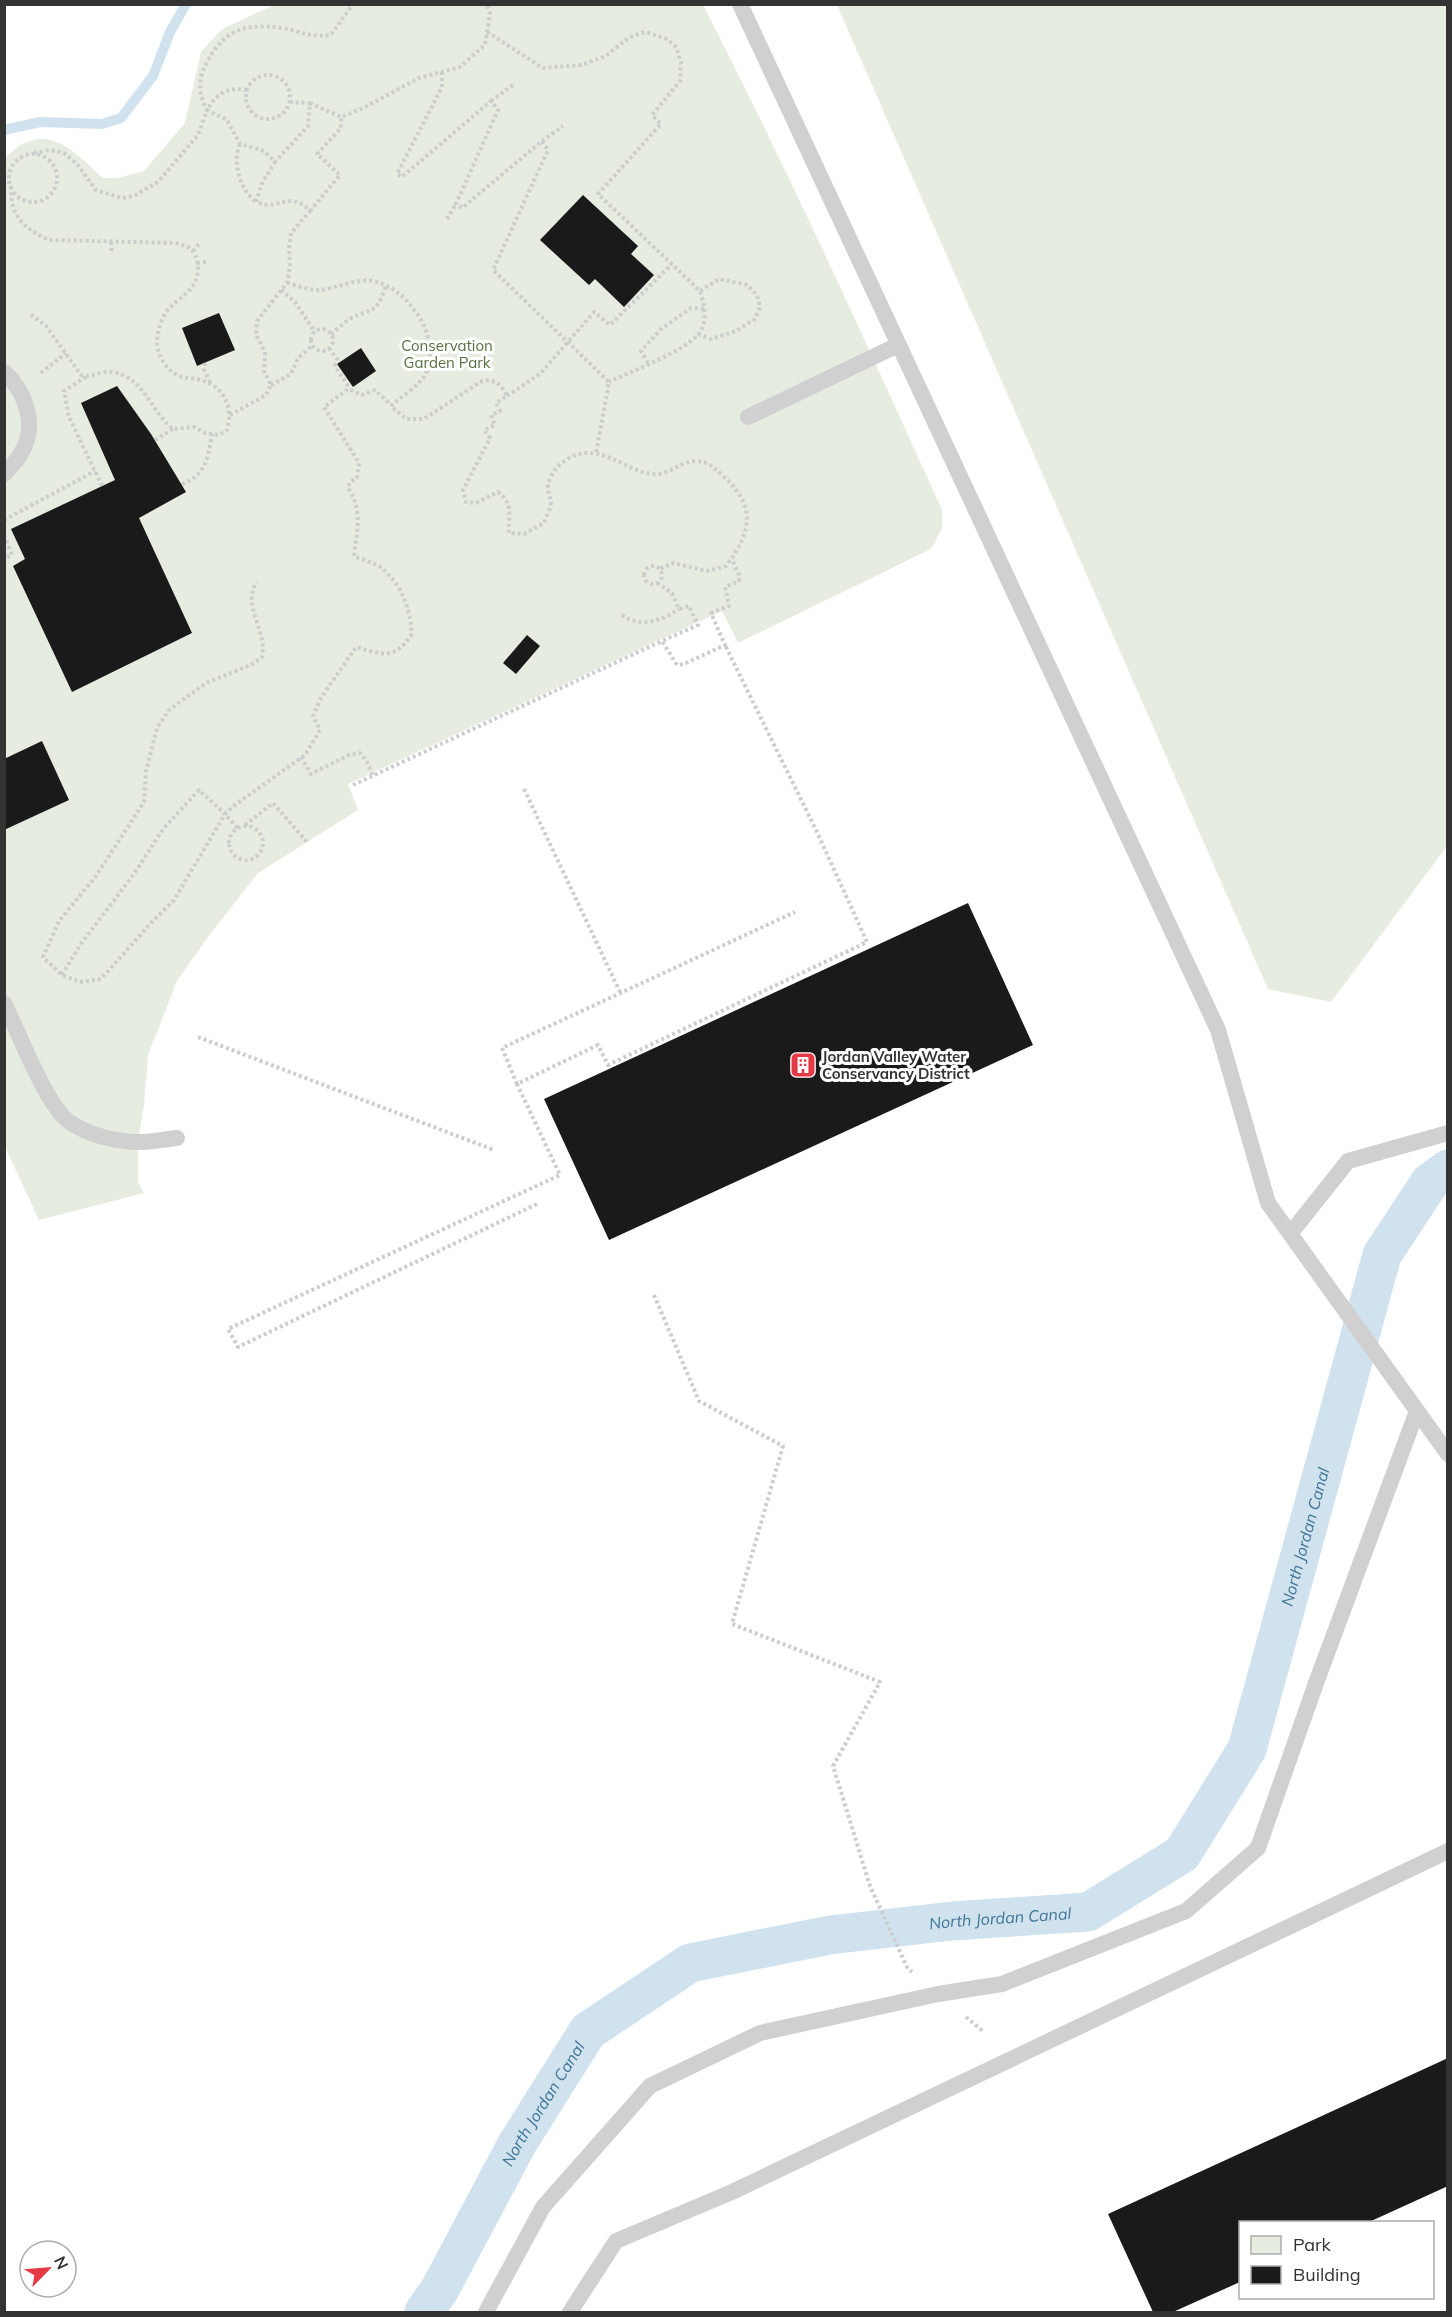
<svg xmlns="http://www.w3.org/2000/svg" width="1452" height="2317" viewBox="0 0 1452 2317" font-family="Mulish,sans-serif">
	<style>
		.green { fill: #e6ecdf }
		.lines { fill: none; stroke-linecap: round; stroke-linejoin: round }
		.stream { stroke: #cfe2ee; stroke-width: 10 }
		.canal { stroke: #cfe2ee; stroke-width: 39 }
		.building { fill: #1a1a1a }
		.path { stroke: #cdcdcd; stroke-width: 4; stroke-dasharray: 3 3; stroke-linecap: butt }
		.service { stroke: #d0d0d0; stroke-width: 16 }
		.labels { text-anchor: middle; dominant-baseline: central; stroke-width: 6; stroke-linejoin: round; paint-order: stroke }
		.park-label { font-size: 15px; fill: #56703f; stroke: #fff }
		.poi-label { font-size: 15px; font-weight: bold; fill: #333; stroke: #fff; text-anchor: start }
		.water-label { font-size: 16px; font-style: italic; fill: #3f7597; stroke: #fff }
	</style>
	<rect width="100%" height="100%" fill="#fff"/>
	<path class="green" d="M274 5H703C788 170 865 340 942 510V528L931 549 738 643 722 611 348 784 358 810 258 873 207 938 177 981 148 1055 144 1105 138 1142V1182L144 1193 39 1220 5 1147V158C12 153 18 145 27 142 57 129 84 161 103 178H118L144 171 185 123 201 52 222 29Z
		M837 5H1447V846L1331 1002 1268 989Z"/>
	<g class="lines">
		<path class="stream" d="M4 130 40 122 102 124 121 118 153 76 170 32 186 4"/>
		<path class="canal" id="s1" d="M424 2312 440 2289 517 2144 588 2031 690 1963 830 1935 952 1921 1088 1912 1182 1854 1247 1749 1382 1255 1430 1182 1448 1169"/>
	</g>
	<path class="building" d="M583 195 638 246 631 254 654 275 624 307 595 279 589 285 540 240Z
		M219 313 235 350 197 366 182 328Z
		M361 348 376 371 353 387 337 364Z
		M117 386 151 434 186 492 139 518 192 633 72 692 13 566 25 559 11 529 115 480 81 403Z
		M527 635 540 646 516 674 503 663Z
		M42 741 69 800 4 830V759Z
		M968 903 1033 1045 609 1240 544 1099Z
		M1448 2058V2186L1369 2222H1240V2282L1173 2312H1153L1108 2214Z"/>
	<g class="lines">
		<path class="path" d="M487 32 543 68 581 65 606 56 628 38 645 32 665 38 676 47 681 62 680 81 652 115 661 124 598 194 700 291C704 303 708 321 700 332 687 351 631 371 609 382
			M442 72V87L397 174 402 177 491 101 498 110 456 204 462 208 542 141 548 150 493 270 609 382 596 454
			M246 97a22 22 0 1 1 44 0a22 22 0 1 1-44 0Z
			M247 90C227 87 217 93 207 110L227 120 240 144 264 151 275 162 308 126 310 103 290 102
			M491 101 513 85
			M310 103 341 117 363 108 419 78 460 67 485 45 490 14 487 4
			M542 141 563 126
			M240 144C232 162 240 190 256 202
			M34 153 50 150 64 153 76 163 96 190 121 198 134 196 158 182 198 135 207 110C198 93 198 78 207 62 225 29 245 23 281 28 301 31 309 38 331 35L353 4
			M9 178a24 24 0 1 1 48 0a24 24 0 1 1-48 0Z
			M11 186C10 216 23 228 49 240L175 243C179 244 184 245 188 247 200 254 200 274 194 284 187 295 175 301 167 311 161 319 158 330 157 341 157 356 167 372 182 377 189 379 197 378 204 381 226 389 233 409 227 430L219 435 205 433 195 427 173 429C150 411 145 378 113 372 101 370 92 378 81 375L46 326 29 313
			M310 211 340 175 317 154 341 128V117
			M447 219 456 204
			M111 242 112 254
			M193 251 199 244
			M197 263 206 262
			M287 283C296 285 308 290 318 290 336 289 355 278 373 281 410 288 443 341 425 375 420 385 399 398 391 406L406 419H424L482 381C495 379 501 384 507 396L496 403 500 411 491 415 495 425 484 430 490 438 463 490 466 502 476 503 498 492C514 503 508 517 509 533L524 534 544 523C546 517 551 509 551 502 550 497 548 493 548 488 548 478 555 468 563 462 597 437 622 471 653 474 668 476 681 461 695 461 708 461 713 467 722 475 757 506 752 532 726 566L707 571 673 563 659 569
			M281 290 295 302 315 332
			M311 340a11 11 0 1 1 22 0a11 11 0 1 1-22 0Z
			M331 334C337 330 343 323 350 319 374 306 375 316 386 286
			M698 334 711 339 736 331 755 319 760 307 757 295 747 285 719 279 700 291
			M329 348 337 359 335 366 350 389
			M205 363 204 369 211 384
			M648 363 641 351 660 330 691 308 705 309
			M41 373 66 353
			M86 377 64 391 69 417 102 486
			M271 385 291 374 298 358 313 345
			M507 396 540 374 594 312 610 325 672 264
			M230 415 266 395 271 385 264 371 265 352 256 335 257 321 287 283 290 267 289 248 291 233 310 211C289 189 279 212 256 202L262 183 275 162
			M155 440 173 429
			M182 484C206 475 208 458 212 434
			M4 520 95 471
			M4 535 12 555 4 559
			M644 575a9 9 0 1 1 18 0a9 9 0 1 1-18 0Z
			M657 583 672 593 679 609 689 606 698 625 662 641
			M622 615C639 628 662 621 679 609
			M301 757 311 774 349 755 360 753 367 762 373 776
			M353 785 662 641 677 665 684 664 725 645 711 613 729 606 725 587 739 581V575L732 559
			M524 789 620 992
			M245 825 273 803 307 842
			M229 843a17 17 0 1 1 34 0a17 17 0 1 1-34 0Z
			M237 828 225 814 235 805 305 755 320 730 313 716 321 698 356 647C383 655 395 660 412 634 410 610 403 587 384 570 377 563 363 560 354 556 357 531 363 510 348 488L350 482 357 478 359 463 324 407 348 389 362 395 375 390 391 405
			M62 975 80 945 134 874 163 829 199 790 225 814 174 900 151 923 101 979 80 982 62 975 43 957 59 921 96 876 144 802 146 771 157 728 169 710 206 683 251 665 262 657C268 632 241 605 257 582
			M198 1037 494 1150
			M517 1084 502 1048 795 912
			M537 1204 238 1347 228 1329 560 1175 517 1084 598 1045 608 1065 867 942 817 832 725 645
			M654 1295 699 1401 783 1446 732 1624 880 1682 833 1766 870 1886 907 1967 912 1972
			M966 2017 984 2032"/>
		<path class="service" d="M740 4 1218 1030 1268 1203 1448 1454
			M4 372C27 393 38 428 20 455 16 462 10 468 4 474
			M748 417 898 345
			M4 1003C18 1031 45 1102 67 1120 85 1134 112 1141 136 1142 149 1143 164 1139 177 1138
			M1290 1234 1348 1161 1448 1133
			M486 2312 543 2207 650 2086 760 2033 938 1994 1002 1984 1186 1911 1258 1848 1316 1683 1417 1411
			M570 2312 616 2241 732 2192 1448 1851"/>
	</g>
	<defs>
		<g id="building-square" transform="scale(1.35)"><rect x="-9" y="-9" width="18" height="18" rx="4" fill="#e63946" stroke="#fff"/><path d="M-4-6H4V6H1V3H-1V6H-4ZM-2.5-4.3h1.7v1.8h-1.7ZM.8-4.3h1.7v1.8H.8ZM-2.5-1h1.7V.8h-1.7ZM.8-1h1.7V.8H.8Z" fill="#fff"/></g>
	</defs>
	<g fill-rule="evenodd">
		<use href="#building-square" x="803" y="1065"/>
	</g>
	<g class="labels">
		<g class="park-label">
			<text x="447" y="345">Conservation<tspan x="447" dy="17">Garden Park</tspan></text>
		</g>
		<g class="poi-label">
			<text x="822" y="1056">Jordan Valley Water<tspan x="822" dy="17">Conservancy District</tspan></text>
		</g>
		<g class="water-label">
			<text stroke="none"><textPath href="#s1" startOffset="1304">North Jordan Canal</textPath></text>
			<text stroke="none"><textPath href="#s1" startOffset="762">North Jordan Canal</textPath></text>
			<text stroke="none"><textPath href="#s1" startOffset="240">North Jordan Canal</textPath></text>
		</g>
	</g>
	<rect width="1452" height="2317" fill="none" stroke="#333333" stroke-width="12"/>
	<rect x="1239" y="2221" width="195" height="78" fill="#ffffff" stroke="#adadad" stroke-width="1.5"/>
	<rect x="1251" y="2236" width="30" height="18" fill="#e6ecdf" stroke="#adadad" stroke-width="1.5"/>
	<text x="1293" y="2251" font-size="18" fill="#333333">Park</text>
	<rect x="1251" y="2266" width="30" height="18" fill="#1a1a1a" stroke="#adadad" stroke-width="1.5"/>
	<text x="1293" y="2281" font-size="18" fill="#333333">Building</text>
	<g transform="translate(48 2269) rotate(65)"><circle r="28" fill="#ffffff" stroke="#adadad" stroke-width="1.5"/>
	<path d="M0-4.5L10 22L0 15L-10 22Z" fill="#e63946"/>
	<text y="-9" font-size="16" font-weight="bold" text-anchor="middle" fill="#333333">N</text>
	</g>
</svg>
